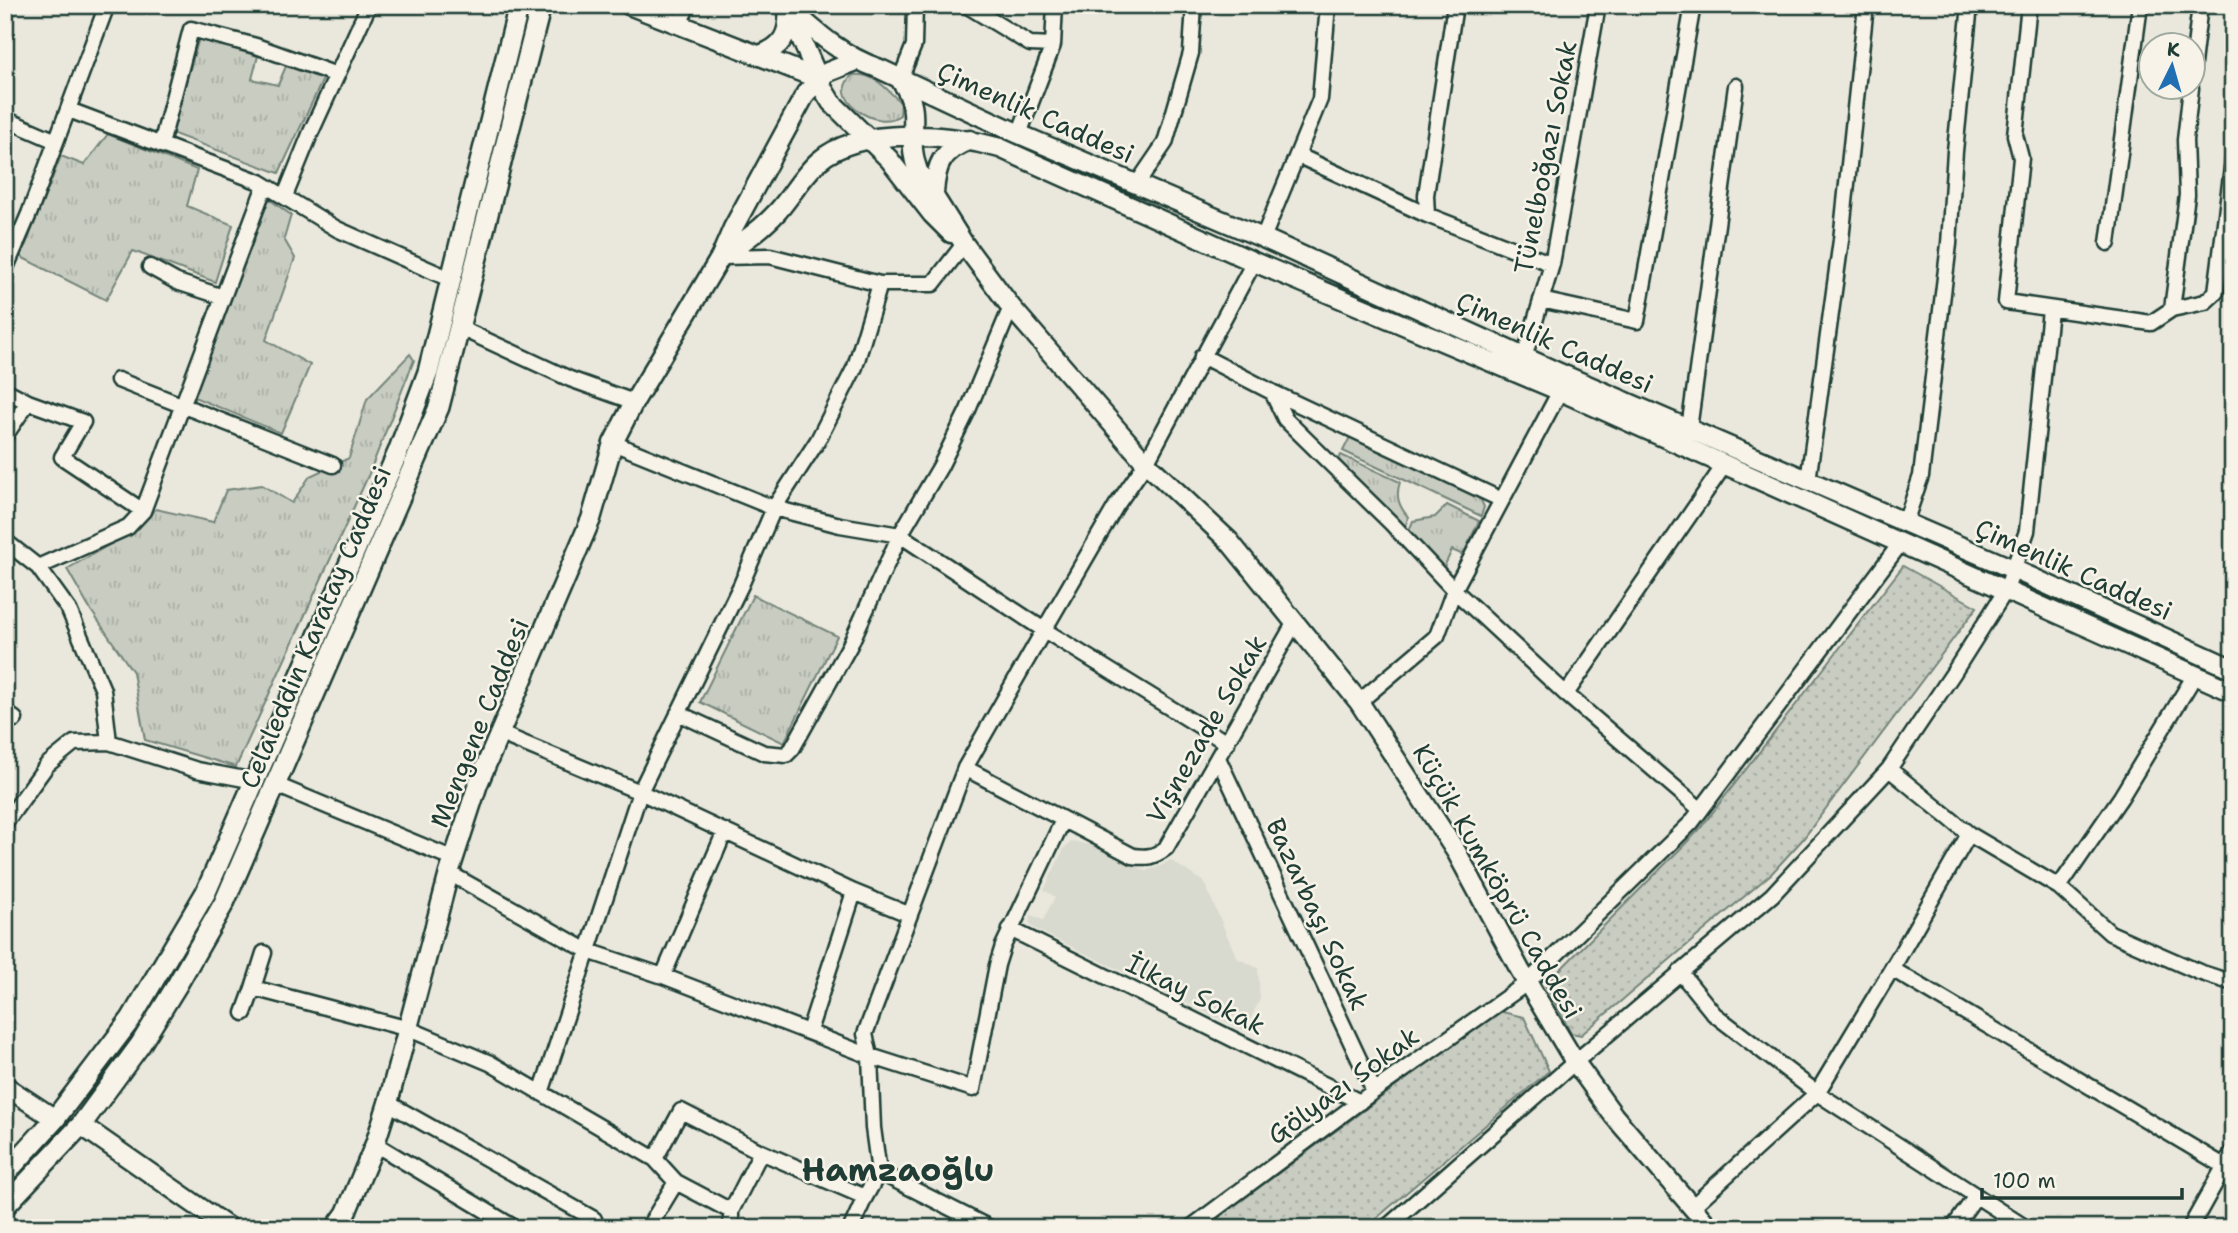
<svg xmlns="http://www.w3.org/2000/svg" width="2238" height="1233" viewBox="0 0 2238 1233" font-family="'Shantell Sans',sans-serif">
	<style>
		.built { fill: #d9dacf }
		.grass { fill: url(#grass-tufts); stroke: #74847a; stroke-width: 2 }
		.park { fill: url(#park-dots); stroke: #74847a; stroke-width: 2 }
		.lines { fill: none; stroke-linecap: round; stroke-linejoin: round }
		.minor-casing { stroke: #1f3d34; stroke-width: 19 }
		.tertiary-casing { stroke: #1f3d34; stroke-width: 23 }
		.secondary-casing { stroke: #1f3d34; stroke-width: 24 }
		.minor { stroke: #f7f3e8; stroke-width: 14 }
		.tertiary { stroke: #f7f3e8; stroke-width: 18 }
		.secondary { stroke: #f7f3e8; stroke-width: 19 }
		.labels { text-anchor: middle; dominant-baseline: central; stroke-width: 5; stroke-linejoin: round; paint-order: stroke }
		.street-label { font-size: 26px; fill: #1f3d34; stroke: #f7f3e8 }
		.district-label { font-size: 33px; font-weight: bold; fill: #1f3d34; stroke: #f7f3e8 }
	</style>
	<defs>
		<pattern id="grass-tufts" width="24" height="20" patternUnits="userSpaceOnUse" patternTransform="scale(1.75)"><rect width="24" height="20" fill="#c8ccc1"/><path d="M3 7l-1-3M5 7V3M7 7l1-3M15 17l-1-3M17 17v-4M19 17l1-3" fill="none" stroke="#abb0a6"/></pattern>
		<pattern id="park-dots" width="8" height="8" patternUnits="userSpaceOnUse" patternTransform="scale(1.75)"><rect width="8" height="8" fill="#c8ccc1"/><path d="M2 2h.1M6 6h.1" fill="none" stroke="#abb0a6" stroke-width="1.8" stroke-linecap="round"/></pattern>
	</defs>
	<rect width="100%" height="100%" fill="#eae8dd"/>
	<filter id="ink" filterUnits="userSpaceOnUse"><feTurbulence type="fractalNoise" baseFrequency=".0143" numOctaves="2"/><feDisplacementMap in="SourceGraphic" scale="14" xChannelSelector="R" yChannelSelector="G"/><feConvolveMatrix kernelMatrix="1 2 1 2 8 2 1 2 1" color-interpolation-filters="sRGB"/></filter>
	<g filter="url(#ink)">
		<path class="built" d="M1077 842 1099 847 1146 871 1162 865 1170 860 1204 882 1237 958 1258 968 1260 999 1245 1031 1033 928 1029 922 1031 915 1043 920 1055 897 1044 890 1064 848 1071 842Z"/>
		<path class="grass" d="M199 38 258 56 252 79 278 85 286 66 324 77 279 173 171 133Z
			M853 75C876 73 886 89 901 103L900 115C876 133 825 96 853 75Z
			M108 134 197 170 187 206 233 225 215 282 133 251 106 300 21 257 61 156 84 165Z
			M269 199 291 215 284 239 295 258 266 340 310 365 281 433 194 397Z
			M410 354 414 360 368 476 236 767 145 740 133 672 88 606 67 569 135 530 156 509 213 522 226 490 262 485 292 503 310 476 349 458 367 399Z
			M1350 437 1480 498 1484 507 1481 516 1343 451Z
			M1341 455 1400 482C1395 497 1399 506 1408 517L1405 529 1338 461Z
			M1447 505 1479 521 1463 555 1452 550 1443 569 1408 533 1413 521 1435 517Z
			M753 595 837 636 784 743 700 702Z"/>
		<path class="park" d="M1903 566 1977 607 1803 839 1772 873 1581 1035 1571 1033 1545 985 1699 830Z
			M1498 1011 1524 1017 1549 1071 1365 1228H1204Z"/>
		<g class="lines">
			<g class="minor-casing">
				<path id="minor" d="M966 5 1030 44 1053 45
					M2029 5 2015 135 2021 158 2006 302 2151 323 2172 309 2205 302 2216 292 2233 160
					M679 24 688 5
					M2192 72 2200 5
					M900 80 914 45 915 5
					M69 110 260 182 337 229 450 279
					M5 119 56 141
					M1019 134 1053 45 1055 5
					M161 145 191 29 256 46 337 75
					M1299 156 1427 215 1552 264
					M1137 184 1165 143 1191 53 1194 5
					M285 196 311 132 369 5
					M1427 215 1426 195 1455 5
					M1263 238 1320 99 1328 5
					M2108 243 2140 5
					M721 257 770 256 880 284H933L964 244
					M150 267 177 282 223 297
					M5 270 29 214 107 5
					M1541 300 1637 321 1693 5
					M2172 309 2187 195 2185 140 2191 88
					M460 328 570 379 634 402
					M1202 356 1272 392 1285 419 1391 523 1454 590 1566 694 1701 810
					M1524 358 1552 264 1598 5
					M118 380 333 465
					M5 390 28 402 5 436
					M1272 392 1502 500
					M28 402 83 422 62 457 143 511
					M1689 429 1736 86
					M613 443 774 508 840 525 900 535 1044 630 965 768 865 1034 870 1056 873 1128 879 1172 990 1228
					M1808 481 1841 240 1866 5
					M1905 523 1921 476 1949 244 1955 151 1970 5
					M5 541 38 567 69 610 103 690 109 742
					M38 567 128 527 143 511 265 185
					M1566 694 1725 464
					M1359 702 1437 636 1454 590 1560 391
					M5 712 15 719
					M678 713 764 753 786 755 792 749 850 645 900 535 940 467 968 410 1011 307
					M501 734 640 792 854 892 908 914
					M1227 743 1044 630 1116 506 1146 463 1254 262
					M1218 758 1374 1091
					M965 768 1133 856C1147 858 1154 857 1166 848L1295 622
					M1889 769 1969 834 2059 887 2110 933 2199 972 2233 983
					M276 785 454 859
					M5 823 47 765 74 743 109 742 197 770 255 781
					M449 873 588 951 663 976 870 1056 973 1089 997 965 1003 946 1063 820
					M2059 887 2121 797 2195 675
					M1010 929 1360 1102
					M1892 969 2224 1166
					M1680 972 1714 1014 1817 1093 2026 1228
					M663 976 725 831
					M253 988 264 953
					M244 1013 253 988 409 1029 490 1063 655 1159 676 1182
					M809 1031 854 892
					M541 1093 640 792 741 585 774 508 818 440 855 367 880 284
					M388 1103 594 1219
					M375 1144 515 1228
					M655 1159 681 1111 761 1152 865 1197
					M1693 1206 1817 1093 1897 960 1969 834
					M648 1228 676 1182 731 1211
					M731 1228V1211L761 1152
					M851 1228 865 1197 879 1172
					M1190 1228 1374 1091 1527 983 1691 823 1900 544
					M1386 1228 1575 1062 1772 895 1889 769 1954 672 2006 590 2027 531 2050 310
					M1953 1228 1976 1196
					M2190 1228 2233 1151"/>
			</g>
			<g class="tertiary-casing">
				<path id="tertiary" d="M629 5 819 79
					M788 7C817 33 842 56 880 69L1019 134 1263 238 1557 372 2013 569 2233 669
					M790 13 823 89 831 102 889 159 932 214 951 233
					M759 55C782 48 790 34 788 10
					M901 81C925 114 904 136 918 171L964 244 1011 307 1146 463 1229 541 1359 702 1457 853 1520 970 1575 1062 1614 1116 1710 1228
					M934 193C936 165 941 151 970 140
					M720 258C741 243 761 230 778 211 792 195 803 175 819 161 860 125 952 134 1000 148L1254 262 1560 391 2233 692
					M5 1086 55 1119
					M81 1125 229 1228
					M335 1228 346 1213 375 1144 388 1103 449 873 478 784 591 519 613 443 634 402 720 258 733 228 806 93 828 72 856 61"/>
			</g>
			<g class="secondary-casing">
				<path id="secondary" d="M5 1174 55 1119 131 1019 206 892 398 452 428 372 519 5
					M5 1206 81 1125 140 1045 177 985 224 903 439 407 541 5"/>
			</g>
			<use href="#minor" class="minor"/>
			<use href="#tertiary" class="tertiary"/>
			<use href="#secondary" class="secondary"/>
		</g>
	</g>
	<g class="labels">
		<g class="street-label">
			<text transform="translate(1036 112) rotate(24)">Çimenlik Caddesi</text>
			<text transform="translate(1545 157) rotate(-79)">Tünelboğazı Sokak</text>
			<text transform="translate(1555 342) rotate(24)">Çimenlik Caddesi</text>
			<text transform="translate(2074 569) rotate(24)">Çimenlik Caddesi</text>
			<text transform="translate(315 627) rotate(-67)">Celaleddin Karatay Caddesi</text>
			<text transform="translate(479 723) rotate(-68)">Mengene Caddesi</text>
			<text transform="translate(1206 729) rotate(-60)">Vişnezade Sokak</text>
			<text transform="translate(1498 881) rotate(60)">Küçük Kumköprü Caddesi</text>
			<text transform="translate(1318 914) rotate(65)">Bazarbaşı Sokak</text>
			<text transform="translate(1196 994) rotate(26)">İlkay Sokak</text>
			<text transform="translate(1343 1085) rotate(-36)">Gölyazı Sokak</text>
		</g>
		<g class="district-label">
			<text x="898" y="1169">Hamzaoğlu</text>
		</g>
	</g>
	<rect width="2238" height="1233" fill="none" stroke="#f7f3e8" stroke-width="28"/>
	<rect x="14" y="14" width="2210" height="1205" fill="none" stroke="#1f3d34" stroke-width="2.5" filter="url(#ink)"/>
	<g transform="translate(2172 66) rotate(5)"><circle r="33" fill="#f7f3e8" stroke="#a1aaa0" stroke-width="2"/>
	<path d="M0-5L12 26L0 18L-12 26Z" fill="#1f6fb2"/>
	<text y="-10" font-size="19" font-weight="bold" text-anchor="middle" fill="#1f3d34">K</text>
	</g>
	<path d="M1982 1188v10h200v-10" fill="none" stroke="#1f3d34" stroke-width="3.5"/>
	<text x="1993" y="1188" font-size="21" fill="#1f3d34" stroke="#f7f3e8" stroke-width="5" paint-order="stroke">100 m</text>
</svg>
